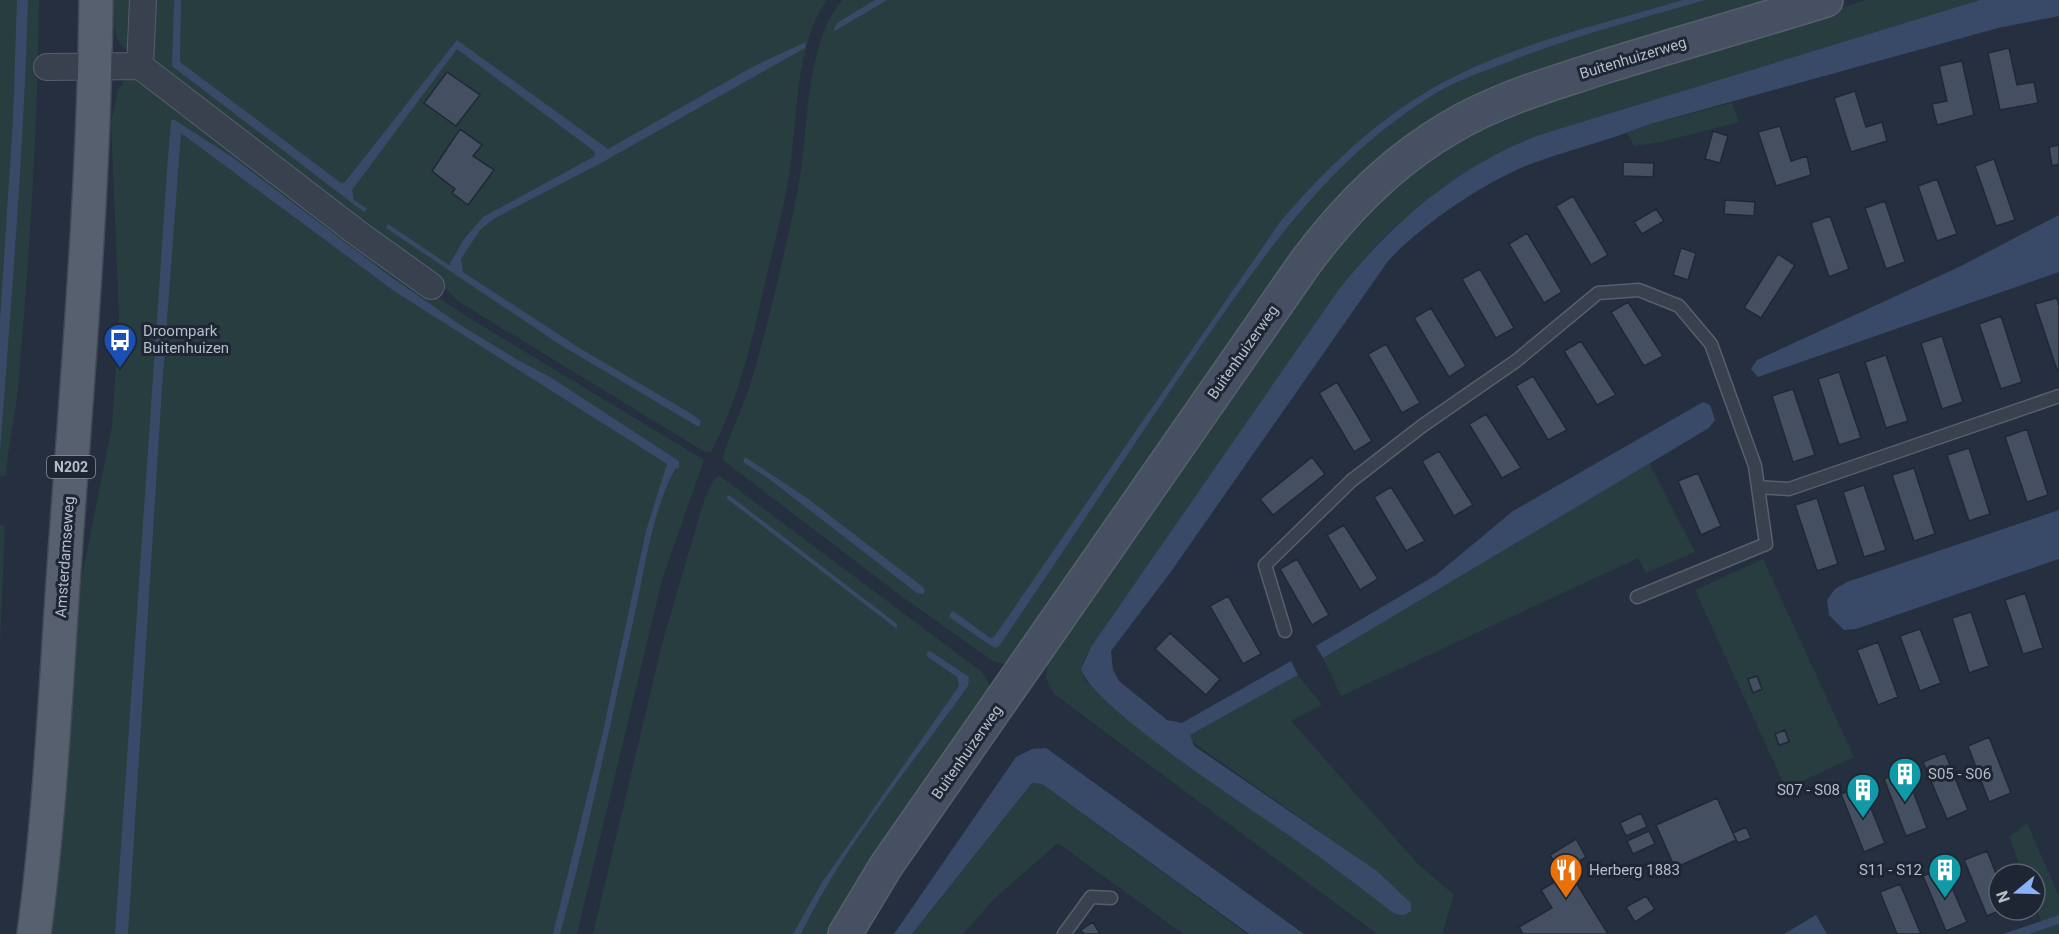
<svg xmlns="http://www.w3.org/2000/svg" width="2059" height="934" viewBox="0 0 2059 934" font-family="Roboto,sans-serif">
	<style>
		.green { fill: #273d40 }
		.water { fill: #384a67 }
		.building { fill: #444f61; stroke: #202836; stroke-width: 1.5 }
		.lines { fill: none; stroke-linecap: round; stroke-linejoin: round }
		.lane-casing { stroke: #575f6d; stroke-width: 15 }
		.street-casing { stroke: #575f6d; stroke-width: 28 }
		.secondary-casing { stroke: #575f6d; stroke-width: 36 }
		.primary-casing { stroke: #424a58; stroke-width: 36 }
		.lane { stroke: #39414f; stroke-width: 12 }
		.street { stroke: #39414f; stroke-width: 26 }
		.secondary { stroke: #475062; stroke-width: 33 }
		.primary { stroke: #57606f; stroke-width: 33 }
		.labels { text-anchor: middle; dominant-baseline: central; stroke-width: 6; stroke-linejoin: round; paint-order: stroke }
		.shield { fill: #1e2634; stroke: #888f9d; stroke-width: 1.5 }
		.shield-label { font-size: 14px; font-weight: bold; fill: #b5bcca }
		.street-label { font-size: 15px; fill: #b5bcca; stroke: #1e2634 }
		.poi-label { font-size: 15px; fill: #b5bcca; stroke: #1e2634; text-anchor: start }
	</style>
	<rect width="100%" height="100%" fill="#252f3f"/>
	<path class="green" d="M0 0H39C38 129 29 260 18 389 15 418 8 446 6 475L0 477Z
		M114 0H827C794 46 798 122 789 176 783 212 773 248 765 283 752 340 739 399 711 452H705L456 300 448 291 380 242 156 68C115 42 114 50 114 0Z
		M842 0H1771L1409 138 1007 665 993 661 905 599 724 461 723 456C731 430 744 405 752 379 770 317 785 252 798 189 809 132 804 45 842 0Z
		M1866 0H1980L1539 135C1457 166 1393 222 1339 289L1085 658 1081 669 1085 680 1136 725 1400 915 1411 903 1377 872 1190 740V735L1298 675 1322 705 1291 721 1418 864 1454 895 1442 934H1377L1054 694 1046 679 1048 657 1326 257 1402 178 1488 122Z
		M134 77 142 79 378 257 466 316 704 460 662 580 577 934H52L81 581 112 426 119 318 111 123 118 89 124 81Z
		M1732 103 1739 122 1661 142 1634 146 1627 133 1647 125Z
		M1649 463 1695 552 1646 573 1638 558 1341 696 1323 658Z
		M720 476 982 672 990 685 989 693 830 934H593L663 640 705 497 714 479Z
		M0 524 5 527 0 647Z
		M1763 559 1854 757 1786 789 1695 590Z
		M1032 783 1042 784 1247 934H1183L1058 843 994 899 963 934H912Z
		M2027 823 2059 896V934H2027L2041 920 2035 905V874H2023L2009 837Z"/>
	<path class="water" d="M17 0H28C24 151 11 302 0 453V320L13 119Z
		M174 0H181L180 62 341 183 345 182 457 40 608 149 754 66 806 42 805 48 601 163 495 218 480 230 461 259 463 272 581 349 690 413 700 420V426H697L559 344 386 228 388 224 449 265 464 239 483 217 595 156 594 151 457 49 352 190 354 200 367 209 364 212 172 66Z
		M875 0H887L833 32 837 23Z
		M1683 0H1705C1636 20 1567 38 1500 65 1479 73 1456 81 1436 93 1330 158 1270 247 1200 347 1132 446 1067 547 999 646L995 648 990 645 949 617 952 611 956 613 990 638 994 637 1280 222C1326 168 1379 117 1442 83 1517 43 1602 24 1683 0Z
		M1980 0H2059V16L1998 28 1647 125C1608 141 1567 150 1528 165 1480 185 1423 224 1388 261L1170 573 1111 651 1113 670 1119 681 1167 720 1182 723 1291 661 1298 675 1190 735 1194 746 1377 871 1411 903V911C1404 916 1400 916 1392 912 1361 888 1330 864 1297 841 1256 812 1093 708 1081 669L1091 647 1339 289C1393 222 1457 166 1539 135Z
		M173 119 232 157 391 277 462 326 516 359 550 377 679 461V468L675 469C651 514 645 569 634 618 610 724 589 830 560 934H553L602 736 646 531 667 464 394 291 181 133 162 387 128 934H115L168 157 171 121Z
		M2059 215V272L1758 377 1751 369 1757 360 1959 267Z
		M1703 402 1710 405 1715 420 1709 428 1323 658 1316 646 1436 575 1513 511Z
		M745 457 807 498 923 587 925 591 923 594 917 593 768 478 743 462Z
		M729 495 897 624V629L726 498Z
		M2059 510V559L1856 629 1844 630 1829 615 1827 600 1835 589 1847 582Z
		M930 651 969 677 968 686C911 766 844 845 801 934H793L821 884 959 686 957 677 928 657 926 654Z
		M1046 748 1304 934H1249L1042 784 1032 783 912 934H894L1016 757 1032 749Z
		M1816 915 1827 934H1784Z
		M2059 915V924L2029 934H2003Z"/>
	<path class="building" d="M2009 48 2017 85 2034 82 2038 103 2000 110 1988 53Z
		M1962 61 1974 115 1937 125 1932 104 1947 101 1939 66Z
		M447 72 480 95 456 126 424 103Z
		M1855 91 1866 127 1882 122 1887 141 1851 152 1834 98Z
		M1780 126 1791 161 1807 156 1811 175 1776 186 1758 132Z
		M460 129 482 145 473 156 494 170 468 205 452 193 455 189 432 171Z
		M1713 131 1728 136 1720 163 1705 159Z
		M2059 145V164L2052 166 2049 147Z
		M1994 159 2015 220 1996 226 1975 166Z
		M1623 162 1654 163 1653 177 1623 176Z
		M1937 179 1957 234 1937 241 1918 186Z
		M1573 196 1608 255 1591 265 1556 206Z
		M1725 200 1755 202 1754 216 1724 214Z
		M1885 201 1905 262 1886 269 1865 208Z
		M1656 209 1664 221 1642 234 1634 222Z
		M1830 216 1849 269 1829 277 1811 223Z
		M1527 233 1562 292 1544 303 1509 244Z
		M1681 248 1696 253 1688 280 1673 275Z
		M1778 254 1795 265 1761 318 1744 308Z
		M1480 269 1514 328 1496 338 1462 279Z
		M2057 298 2059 305V369L2057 370 2035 304Z
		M1628 302 1663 356 1644 366 1611 312Z
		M1431 308 1466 366 1449 377 1414 318Z
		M2001 316 2022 382 2001 389 1979 324Z
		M1942 336 1963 402 1942 409 1921 343Z
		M1581 341 1616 395 1597 405 1564 351Z
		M1386 344 1420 403 1402 413 1368 354Z
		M1886 355 1908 421 1886 428 1865 362Z
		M1839 372 1861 438 1839 445 1818 379Z
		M1533 376 1567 430 1548 440 1516 386Z
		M1337 382 1372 441 1354 452 1319 393Z
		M1793 389 1815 455 1793 462 1772 396Z
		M1486 414 1521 468 1502 478 1469 424Z
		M2027 429 2048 495 2027 502 2005 437Z
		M1969 448 1990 514 1969 521 1947 455Z
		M1439 451 1473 505 1454 516 1422 461Z
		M1312 457 1325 474 1273 515 1260 499Z
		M1914 468 1935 534 1914 541 1892 475Z
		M1698 473 1721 526 1701 535 1678 481Z
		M1864 485 1886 550 1864 557 1843 492Z
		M1391 487 1425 541 1406 551 1374 497Z
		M1817 498 1838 564 1817 571 1795 505Z
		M1344 525 1378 579 1360 590 1327 535Z
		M1297 559 1329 615 1312 625 1280 569Z
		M2025 593 2043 648 2023 654 2005 600Z
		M1228 596 1261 654 1243 664 1210 606Z
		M1971 612 1989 666 1969 673 1952 618Z
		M1920 629 1941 683 1920 691 1900 636Z
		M1170 633 1220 679 1206 695 1155 649Z
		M1878 642 1898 697 1878 705 1857 650Z
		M1757 676 1762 689 1753 693 1748 679Z
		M1785 730 1789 742 1779 745 1775 734Z
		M1989 737 2011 793 1989 802 1968 746Z
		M1945 753 1968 810 1947 819 1923 762Z
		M1905 770 1927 828 1906 836 1884 779Z
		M1862 786 1885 843 1864 852 1841 794Z
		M1717 798 1736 840 1675 868 1656 825Z
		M1641 813 1647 827 1626 836 1620 823Z
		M1746 827 1751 838 1738 843 1733 833Z
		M1649 831 1655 844 1633 854 1627 841Z
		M1576 839 1586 857 1561 873 1550 855Z
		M1987 851 1999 881V910H2001L1987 916 1964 860Z
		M1943 867 1967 922 1946 931 1923 876Z
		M1570 873 1608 934H1523L1519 927 1552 908 1541 890Z
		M1900 884 1921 934H1897L1880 892Z
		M1646 896 1655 909 1635 922 1626 907Z
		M1093 922 1100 934H1084L1081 930Z"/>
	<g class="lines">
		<g class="lane-casing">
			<path id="lane" d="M1758 487 1789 489 2059 396
				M1285 631 1265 565 1351 481 1422 426 1516 361 1598 293 1639 290 1679 306 1711 344 1755 466 1766 544 1637 597
				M1064 934 1091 897 1111 898"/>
		</g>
		<g class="street-casing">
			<path id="street" d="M140 66 360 235 431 286
				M47 67 140 66 143 0"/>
		</g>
		<g class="secondary-casing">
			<path id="secondary" d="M845 934 886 866 1305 263C1345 209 1392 161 1451 127 1498 99 1551 84 1603 67 1677 44 1752 23 1826 0"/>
		</g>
		<g class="primary-casing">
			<path id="primary" d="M34 934C51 808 56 680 65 554 78 370 94 185 96 0"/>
		</g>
		<use href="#lane" class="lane"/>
		<use href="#street" class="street"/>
		<use href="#secondary" class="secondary"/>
		<use href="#primary" class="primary"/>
	</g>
	<defs>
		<g id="bus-pin" transform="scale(1.725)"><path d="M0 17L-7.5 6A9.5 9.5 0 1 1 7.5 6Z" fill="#1a4fb4" stroke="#1e2634"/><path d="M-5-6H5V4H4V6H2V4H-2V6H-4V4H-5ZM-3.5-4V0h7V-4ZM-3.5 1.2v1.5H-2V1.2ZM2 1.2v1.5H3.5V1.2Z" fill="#fff"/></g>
		<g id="building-pin" transform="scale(1.725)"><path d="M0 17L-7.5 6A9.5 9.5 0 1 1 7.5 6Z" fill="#0f9aa8" stroke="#1e2634"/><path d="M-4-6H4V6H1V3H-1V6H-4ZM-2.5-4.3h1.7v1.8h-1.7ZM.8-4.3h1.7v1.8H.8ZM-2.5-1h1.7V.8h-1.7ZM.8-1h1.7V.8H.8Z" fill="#fff"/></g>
		<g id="restaurant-pin" transform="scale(1.725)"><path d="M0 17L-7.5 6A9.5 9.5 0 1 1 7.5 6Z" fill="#e8710a" stroke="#1e2634"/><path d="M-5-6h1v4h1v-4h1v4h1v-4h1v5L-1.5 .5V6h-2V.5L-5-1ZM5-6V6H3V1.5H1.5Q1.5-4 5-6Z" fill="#fff"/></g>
	</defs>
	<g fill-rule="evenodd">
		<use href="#bus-pin" x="120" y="340"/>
		<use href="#building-pin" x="1905" y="774"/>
		<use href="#building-pin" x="1863" y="790"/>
		<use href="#restaurant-pin" x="1566" y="870"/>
		<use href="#building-pin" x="1945" y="870"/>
	</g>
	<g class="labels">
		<rect class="shield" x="47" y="456" width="48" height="22" rx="4.5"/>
		<g class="shield-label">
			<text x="71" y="467">N202</text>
		</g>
		<g class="street-label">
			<text transform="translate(1633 58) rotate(-17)">Buitenhuizerweg</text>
			<text transform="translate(1243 352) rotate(-55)">Buitenhuizerweg</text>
			<text transform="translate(65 557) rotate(-86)">Amsterdamseweg</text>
			<text transform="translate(967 752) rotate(-55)">Buitenhuizerweg</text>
		</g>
		<g class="poi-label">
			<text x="143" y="331">Droompark<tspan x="143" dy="17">Buitenhuizen</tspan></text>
			<text x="1928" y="774">S05 - S06</text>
			<text x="1840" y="790" text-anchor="end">S07 - S08</text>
			<text x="1589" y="870">Herberg 1883</text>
			<text x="1922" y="870" text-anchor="end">S11 - S12</text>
		</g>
	</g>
	<g transform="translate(2017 892) rotate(251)"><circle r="28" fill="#1e2634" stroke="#5a6270" stroke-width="1.5"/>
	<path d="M0-4.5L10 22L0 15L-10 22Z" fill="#8bb2f9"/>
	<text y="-9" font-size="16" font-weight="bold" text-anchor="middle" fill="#b5bcca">N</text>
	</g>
</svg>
